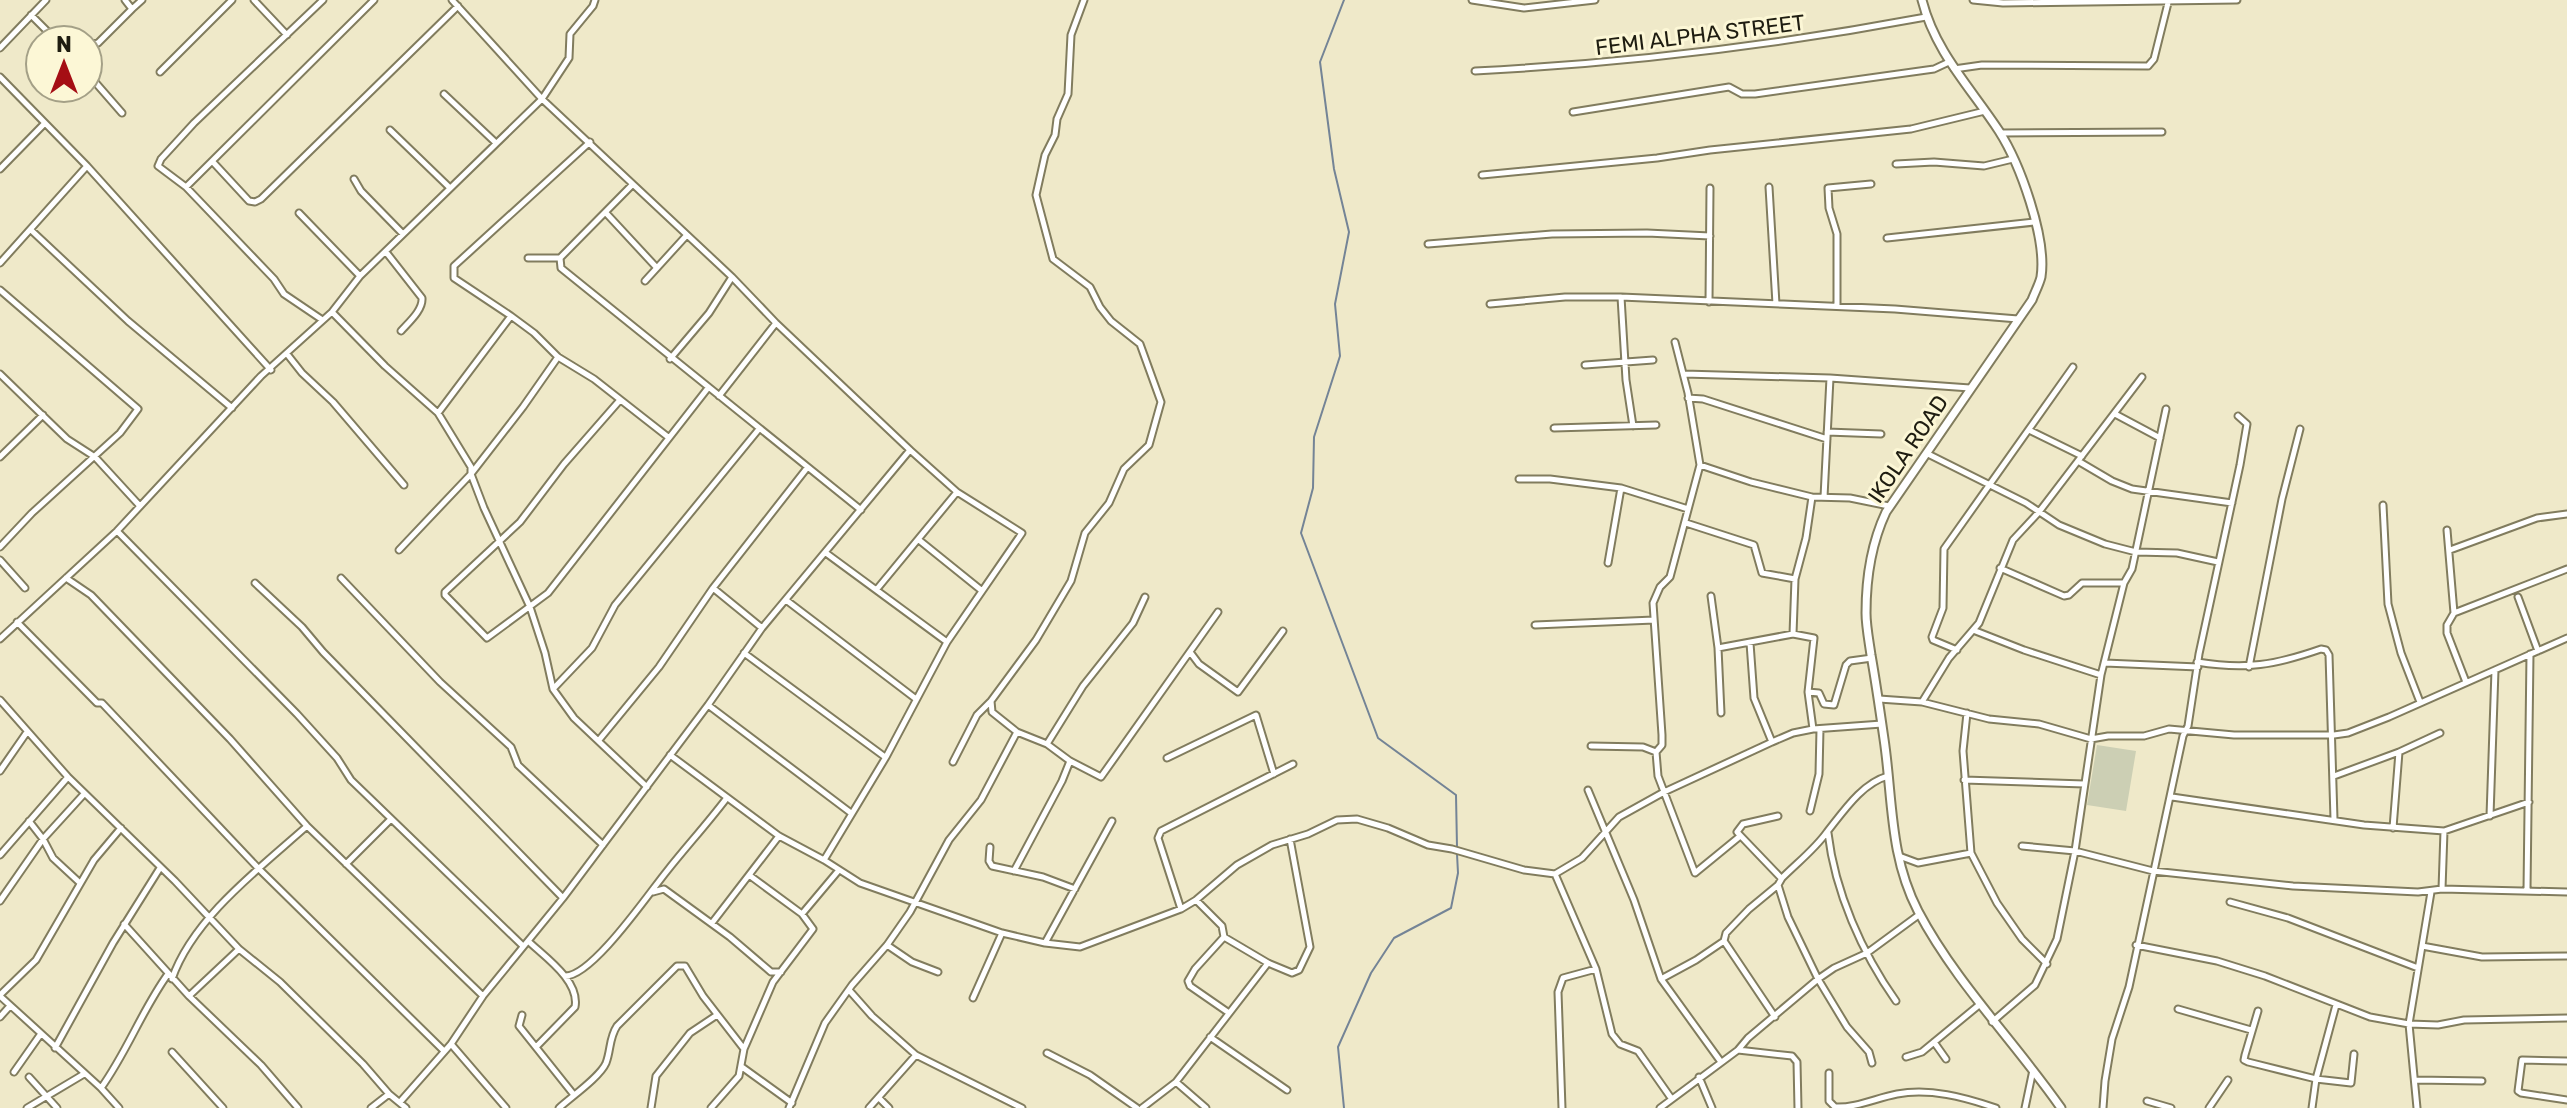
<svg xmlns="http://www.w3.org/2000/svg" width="2567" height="1108" viewBox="0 0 2567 1108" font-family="Rubik,sans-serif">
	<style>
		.green { fill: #cccfb4 }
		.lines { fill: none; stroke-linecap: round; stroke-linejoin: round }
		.stream { stroke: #748496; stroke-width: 2 }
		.street-casing { stroke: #817c5e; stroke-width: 9 }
		.secondary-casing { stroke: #817c5e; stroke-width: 11 }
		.street { stroke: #fff; stroke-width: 5 }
		.secondary { stroke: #fff; stroke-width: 7 }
		.labels { text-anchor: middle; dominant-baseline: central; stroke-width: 6; stroke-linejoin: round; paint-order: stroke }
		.street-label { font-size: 22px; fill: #1f1d11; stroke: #fcf7d6 }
	</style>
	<rect width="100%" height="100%" fill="#efe9c9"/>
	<path class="green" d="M2097 745 2136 751 2126 811 2087 805Z"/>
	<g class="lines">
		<path class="stream" d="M1344 0 1320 62 1334 169 1349 232 1335 304 1340 356 1314 437 1313 488 1301 533 1378 738 1456 795 1457 847
			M1344 1108 1338 1047 1371 973 1394 938 1451 908 1458 873 1457 854"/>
		<g class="street-casing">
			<path id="street" d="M125 0 132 9 142 0
				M254 0 287 35
				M452 0 542 99 732 277 776 323 910 450 957 492 1022 533 947 642 886 757 824 860
				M1472 0 1524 8 1595 0
				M1973 0 2003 3 2237 0
				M31 15 56 40
				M88 45 98 43 132 9
				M0 48 46 0
				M1954 69 1982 65 2148 66 2154 59 2168 3
				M1475 71C1627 63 1777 45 1926 17
				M160 72 232 0
				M88 74 122 113
				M0 77 87 166 271 370
				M444 94 496 143
				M1573 112 1729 87 1742 94H1755L1934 69 1949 62
				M390 130 450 188
				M2001 133 2162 132
				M590 142 454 266V278L511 316 534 333 558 357 594 379 668 437
				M212 161 249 201 255 202 261 199 458 6
				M1896 164 1934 162 1984 166 2013 159
				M0 169 45 123
				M1482 175 1657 158 1710 150 1911 129 1985 111
				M354 179 361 191 403 234
				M632 185 560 258 561 268 861 510
				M186 187 374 0
				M1769 187 1776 304
				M299 213 360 276
				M606 213 657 268
				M31 230 128 321 232 408
				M1887 238 2035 222
				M1428 244 1552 234 1647 233 1710 236
				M386 252 422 298C423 310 409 322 401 331
				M528 258H560
				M0 263 87 166
				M645 281 686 236
				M0 290 138 409 120 433 32 513 0 547
				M1621 297 1626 380 1633 426
				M1709 302 1710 188
				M1490 304 1565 297H1621L1895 309 2018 319
				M1837 306V234L1829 208 1828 188 1871 184
				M332 312 385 366 438 413 471 467V474L484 508 530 607 545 653 553 689 574 718 647 787
				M321 319 284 294 274 279 186 187 158 166 161 159 194 123 323 0
				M1675 342 1688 393 1700 465 1670 577 1660 587 1653 603 1662 735V745L1656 752 1658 776 1695 873 1739 837
				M287 354 302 373 333 402 404 485
				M670 359 709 313 732 277
				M1585 365 1653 360
				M0 374 67 439 95 457 139 505
				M1684 374 1830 378 1970 388
				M719 396 776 323
				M1688 398 1703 399 1827 439
				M620 400 564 464 520 522 445 592V595L487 638 548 593 708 388
				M438 413 511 316
				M2115 414 2160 438
				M1554 428 1656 425
				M2029 430 2082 456
				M1827 432 1881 434
				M1928 454 2026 503 2059 525 2105 544 2136 552 2177 553 2218 562
				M0 457 43 415
				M2078 461 2112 481 2132 489 2232 503
				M1700 465 1751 482 1812 497 1850 498 1889 506
				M1519 479H1550L1621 488 1688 509
				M1824 497 1830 378
				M2383 505 2388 604 2401 653 2420 702
				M1686 523 1754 545 1762 573 1795 579
				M2447 530 2454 613
				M117 531 297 714 337 758 351 780 523 946
				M919 540 981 590
				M399 550 471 474 523 407 558 357
				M2450 550 2537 518 2567 514
				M826 553 947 642
				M0 560 25 588
				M1608 563 1621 488
				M2000 568 2064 596 2069 595 2082 583H2124
				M66 578 91 595 230 739 307 826 483 996
				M341 578 440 682 511 747 518 765 603 845
				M255 583 302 627 323 652 563 898
				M713 588 762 628
				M877 589 957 492
				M1711 596 1718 648 1721 713
				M2518 597 2538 651
				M786 600 916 699
				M17 622 97 703H102L259 869 443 1050
				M1535 625 1654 620
				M1973 630 2024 650 2101 675
				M1793 634 1795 579 1806 538 1812 497
				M0 639 117 531 261 376 332 312 360 276 542 99 569 58 570 34 593 6 595 0
				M1750 643 1754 698 1772 742
				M1718 648 1793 634 1814 638 1808 692 1813 729
				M1957 650 1933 640 1932 637 1943 608 1944 549 2073 367
				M1190 652 1199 664 1238 692 1283 631
				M744 653 885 757
				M2197 662C2246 670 2275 665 2321 649L2326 650 2329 655 2334 819
				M2105 663 2198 667
				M2249 667 2282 499 2300 429
				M2466 682 2447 633V625L2454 613 2567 569
				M554 688 592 648 615 605 759 429
				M1808 692 1819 693 1824 704 1834 705 1846 665 1850 661 1872 658
				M1879 699 1922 702 1989 719 2039 724 2091 739 2108 736H2144L2169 729 2234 735H2334L2348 733 2389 717 2567 638
				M0 700 68 777 175 881 239 949 280 982 363 1064 389 1094 406 1108
				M1922 702 1949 658 1979 623 2013 540 2039 512 2142 377
				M708 705 851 813
				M1967 713 1963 751 1971 853 1997 903 2022 939 2047 964
				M1017 732 1047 744 1070 761 1101 777 1218 612
				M599 740 659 667 713 588 807 468
				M1047 744 1083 686 1133 623 1145 597
				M1591 746 1643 747 1656 752
				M670 755 779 836 824 860 860 883 1002 933 1045 943 1080 947 1181 909 1196 900 1237 865 1272 845 1308 834 1337 820 1357 819 1388 828 1428 845 1452 849 1524 870 1555 874 1582 858 1619 817 1664 792 1772 742 1793 733 1813 729 1882 724
				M1167 758 1256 715 1274 774
				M953 762 977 715 990 702
				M0 771 27 732
				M2334 776 2399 752 2440 733
				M1964 780 2084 784
				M1588 790 1634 900 1661 979 1721 1062
				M2172 797 2364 825 2444 831 2529 802
				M1810 811 1819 774 1820 729
				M1778 816 1743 824 1737 832 1781 878
				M2490 816 2495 670
				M29 821 43 839 53 858 80 883
				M2393 828 2399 752
				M1828 833C1835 892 1862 953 1896 1001
				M2022 846 2075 851 2153 871 2293 886 2418 892 2442 889 2567 892
				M990 847 989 861 992 866 1043 877 1075 889
				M0 855 68 777
				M1899 856 1918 863 1971 853
				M346 864 391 819
				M1014 871 1062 781 1070 761
				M1555 874 1596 969 1612 1034 1620 1044 1638 1051 1671 1098
				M2442 889 2444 831
				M2527 890 2530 654
				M653 892 664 889 730 937 771 972H781
				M1196 900 1222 926 1224 937 1268 963
				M0 901 43 839 84 794
				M2230 902 2288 918 2418 968
				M1181 909 1158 838 1161 831 1293 764
				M802 914 839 870
				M712 923 779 836
				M124 924 189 996 261 1065 298 1108
				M1224 937 1195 969 1188 981 1190 986 1229 1013
				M528 941C545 957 580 981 575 1007L537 1046
				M1724 941 1775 1017
				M1045 943 1112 821
				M887 945 912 962 938 972
				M2136 945 2217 961 2265 976 2370 1017 2409 1024 2438 1025 2464 1020 2567 1018
				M2422 946 2482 957 2567 956
				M565 976C592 977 649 893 667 871 686 847 707 824 726 799
				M172 979C193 918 260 868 307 826
				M1661 979 1696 960 1724 941 1726 933 1749 909 1778 885
				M849 990 872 1016 916 1055 1022 1108
				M0 995 36 960 94 860 121 828
				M0 996 101 1088 119 1108
				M189 996 239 949
				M973 998 1002 933
				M2178 1009 2251 1030
				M2258 1011 2245 1055 2244 1060 2248 1062 2316 1079 2351 1083 2354 1054
				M522 1015 519 1026 574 1095
				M0 1017 9 1007
				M1992 1022 2035 985 2057 939 2075 851 2101 675 2124 583 2132 569 2166 409
				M1210 1037 1287 1090
				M1934 1042 1946 1059
				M451 1044 506 1108
				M55 1048 113 943 160 868
				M1738 1050 1792 1056 1797 1062 1798 1108
				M172 1052 223 1108
				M1047 1053 1090 1075 1137 1108
				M1906 1057 1922 1052 1979 1005
				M2567 1061 2522 1060 2518 1091 2521 1093 2567 1100
				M1872 1063 1869 1052 1847 1027 1818 979 1788 917 1778 885 1782 878C1797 863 1815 849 1827 832 1843 812 1862 783 1888 776
				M742 1067 792 1103
				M14 1072 40 1035
				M1829 1073V1101L1835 1107C1856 1108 1876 1098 1897 1094 1930 1088 1964 1097 1996 1108
				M29 1077 57 1108
				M1699 1077 1712 1108
				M2415 1080 2482 1081
				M1176 1082 1206 1108
				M101 1088C127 1052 142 1010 168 974
				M879 1098 889 1108
				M2147 1101 2171 1108
				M400 1102 451 1044 483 996 563 898 708 705 762 628 910 450
				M27 1108 84 1074
				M371 1108 389 1094
				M559 1108C571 1097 600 1077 606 1063 611 1050 609 1038 617 1026L677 966H685L703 996 744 1049
				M651 1108 656 1076 690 1033 717 1015
				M711 1108 739 1076 744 1049 773 982 813 929 802 914 749 875
				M789 1108 825 1023 852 985 887 945 910 912 949 840 981 800 1017 732 992 712 991 701 1036 640 1071 581 1085 533 1109 503 1124 469 1149 445 1161 402 1140 344 1111 321 1100 307 1090 287 1053 259 1036 195 1045 155 1055 135 1057 119 1068 94 1071 35 1084 0
				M869 1108 916 1055
				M1142 1108 1176 1082 1268 963 1292 973 1299 970 1310 947 1290 839
				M1562 1108 1558 992 1563 978 1596 969
				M1660 1108 1738 1050 1748 1038 1818 979 1834 968 1867 953 1920 914
				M2025 1108 2033 1070
				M2103 1108 2105 1081 2112 1039 2129 987 2183 736 2188 726 2199 654 2240 465 2247 424 2238 416
				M2209 1108 2228 1080
				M2312 1108 2316 1079 2336 1005
				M2417 1108 2409 1024 2431 892"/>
		</g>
		<g class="secondary-casing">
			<path id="secondary" d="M1922 0C1935 52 1971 88 1999 131 2020 164 2047 238 2041 277 2039 285 2035 292 2032 300L1886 512C1871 544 1866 577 1866 613 1866 626 1869 641 1871 655 1876 683 1880 711 1884 739 1893 799 1889 855 1918 911 1956 983 2015 1042 2061 1108"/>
		</g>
		<use href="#street" class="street"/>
		<use href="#secondary" class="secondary"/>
	</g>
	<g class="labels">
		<g class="street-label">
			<text transform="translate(1700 35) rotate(-7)">FEMI ALPHA STREET</text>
			<text transform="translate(1908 449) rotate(-56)">IKOLA ROAD</text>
		</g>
	</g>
	<g transform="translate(64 64)"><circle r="38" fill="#fcf7d6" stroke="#a4a087" stroke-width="2"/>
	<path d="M0-6L14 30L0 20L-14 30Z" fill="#a50e14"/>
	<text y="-12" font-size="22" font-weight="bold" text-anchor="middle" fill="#1f1d11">N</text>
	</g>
</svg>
